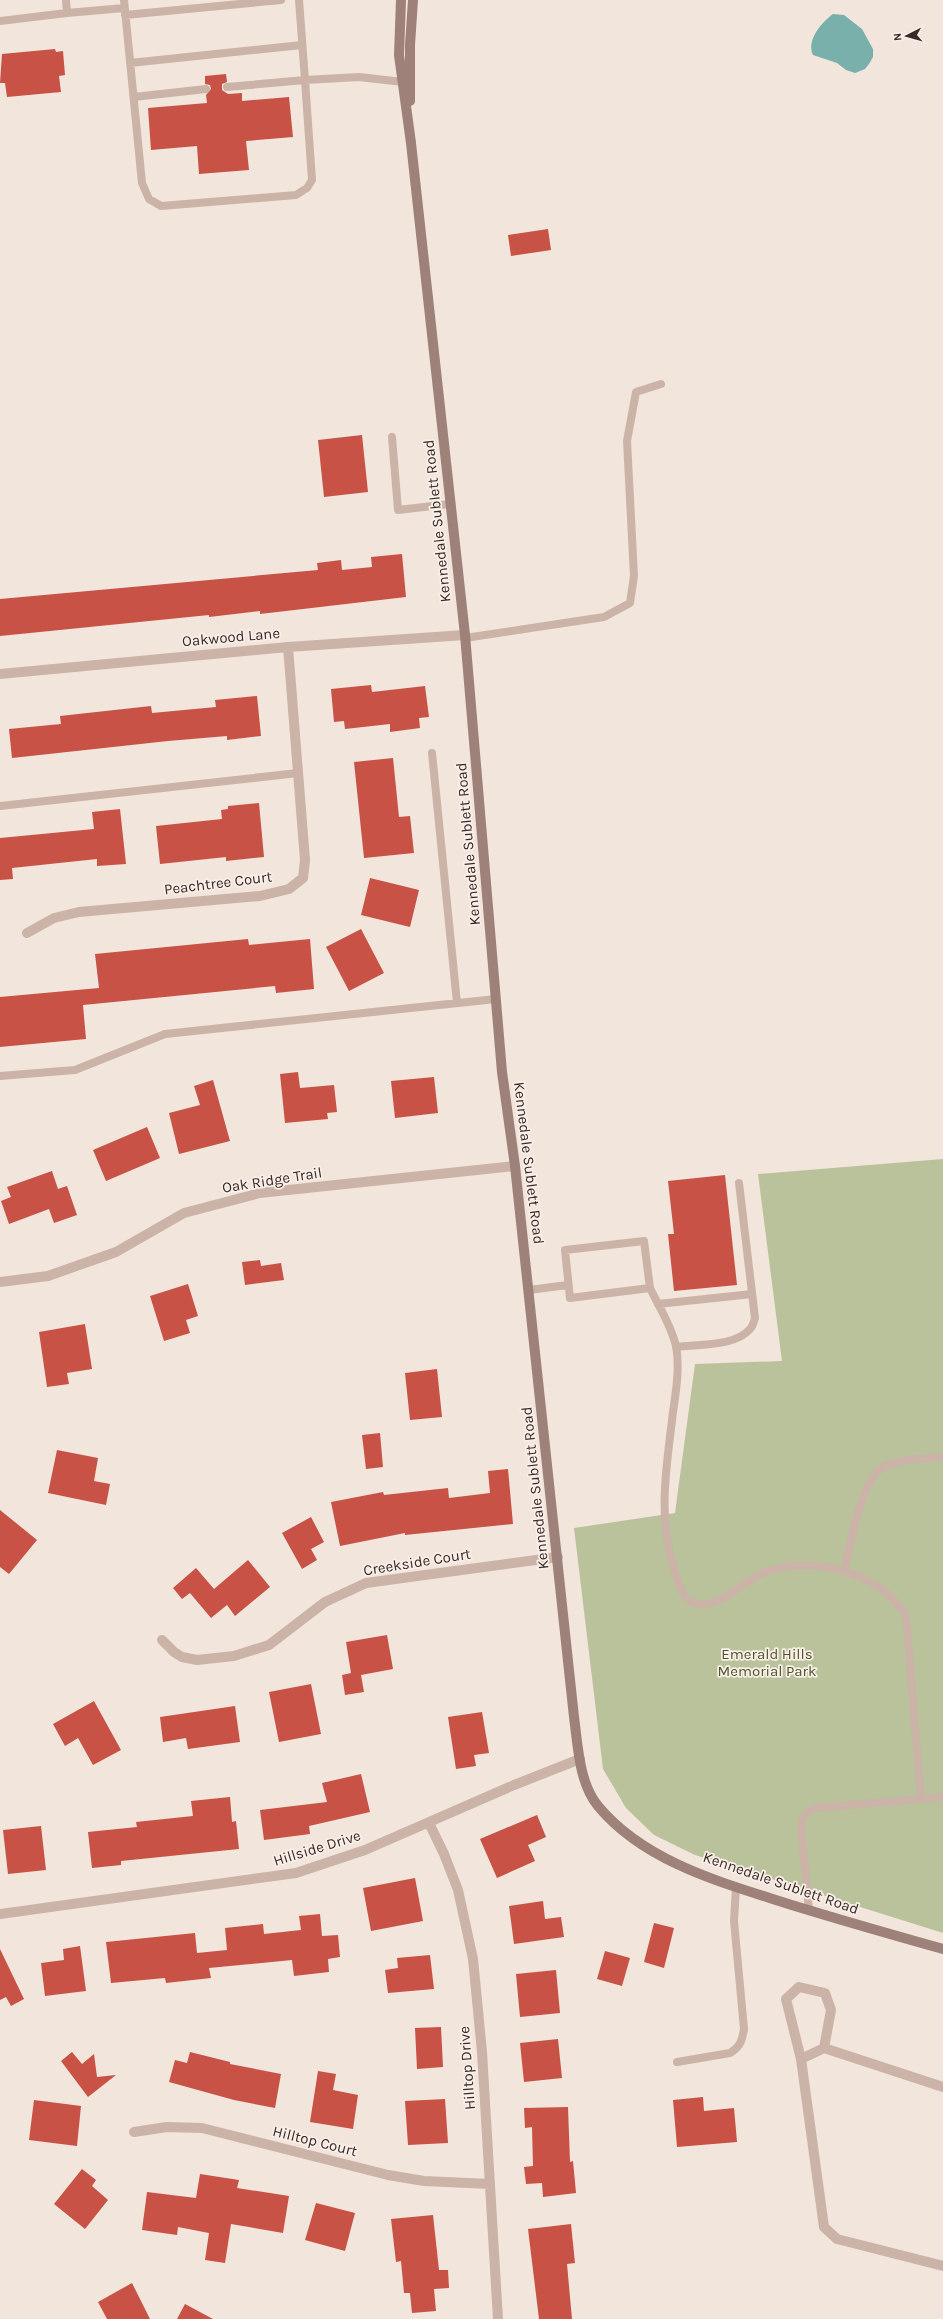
<svg xmlns="http://www.w3.org/2000/svg" width="943" height="2319" viewBox="0 0 943 2319" font-family="Karla,sans-serif">
	<style>
		.green { fill: #bac29b }
		.water { fill: #7ab0ab }
		.building { fill: #c75245 }
		.lines { fill: none; stroke-linecap: round; stroke-linejoin: round }
		.lane { stroke: #cbb3a7; stroke-width: 8 }
		.street { stroke: #cbb3a7; stroke-width: 10 }
		.secondary { stroke: #9e8179; stroke-width: 10 }
		.labels { text-anchor: middle; dominant-baseline: central; stroke-width: 3.5; stroke-linejoin: round; paint-order: stroke }
		.street-label { font-size: 15px; fill: #372b28; stroke: #faefe8 }
		.park-label { font-size: 15px; fill: #4c562b; stroke: #faefe8 }
	</style>
	<rect width="100%" height="100%" fill="#f2e5dc"/>
	<path class="green" d="M943 1159V1933L695 1855 654 1835 626 1808 603 1769 574 1528 675 1513 695 1364 782 1361 758 1174Z"/>
	<path class="water" d="M833 14 844 15 862 29 873 49V57L869 64 865 69 855 73 846 70 837 63 813 55C806 40 822 22 833 14Z"/>
	<path class="building" d="M55 49 56 52 63 51 65 75 59 76 61 92 7 97 5 83H0L2 54Z
		M226 74 227 82 222 84V90L228 94 242 93V101L289 97 293 137 246 141 249 170 199 174 197 146 151 150 148 108 207 103 206 95 211 89 210 85 205 84V76Z
		M548 229 551 250 511 256 508 235Z
		M362 435 368 492 324 497 318 440Z
		M402 554 406 597 260 614V611L209 617V615L0 636V599L318 570 317 563 341 560 342 570 372 567 371 557Z
		M371 685 372 692 425 686 429 717 419 718 420 728 390 732V724L345 729 344 721 334 722 331 689Z
		M257 696 261 736 227 740V736L168 741 12 758 9 729 61 724 60 716 151 706 152 713 216 707 215 700Z
		M393 758 399 817 410 816 414 853 364 858 354 762Z
		M259 803 264 857 226 861V857L160 864 156 826 222 819 221 810 228 809V806Z
		M120 809 126 864 97 866V859L12 868 13 879 0 880V838L94 829 92 812Z
		M370 878 419 890 410 927 361 915Z
		M361 929 384 973 349 991 326 947Z
		M248 939 249 945 310 939 314 989 276 993 275 986 83 1005 86 1039 0 1047V997L99 988 95 954Z
		M298 1072 300 1088 334 1085 337 1112 327 1113 328 1119 285 1123 280 1074Z
		M434 1077 438 1113 395 1118 391 1081Z
		M213 1080 230 1141 179 1154 169 1113 200 1105 194 1086Z
		M147 1127 160 1158 106 1181 93 1150Z
		M52 1171 58 1189 67 1186 77 1215 54 1223 49 1209 9 1224 1 1201 11 1197 7 1187Z
		M725 1175 737 1285 674 1291 668 1234H674L668 1181Z
		M260 1260 261 1266 281 1263 284 1280 245 1285 242 1262Z
		M188 1284 198 1316 186 1320 190 1333 164 1341 150 1296Z
		M85 1324 92 1369 67 1373 69 1384 47 1387 39 1332Z
		M437 1369 442 1417 410 1420 405 1373Z
		M380 1433 383 1467 366 1469 362 1435Z
		M57 1450 98 1458 94 1481 110 1484 106 1505 48 1493Z
		M508 1469 513 1524 405 1535V1533L340 1546 331 1502 383 1492 384 1495 448 1488 449 1498 490 1493 488 1471Z
		M0 1510 37 1540 9 1574 0 1567Z
		M311 1517 324 1542 311 1549 317 1560 302 1569 282 1533Z
		M248 1560 270 1587 235 1616 227 1605 211 1618 190 1593 182 1599 173 1588 196 1568 214 1589Z
		M387 1635 393 1669 361 1675 364 1692 345 1695 342 1675 351 1673 346 1642Z
		M311 1684 321 1734 279 1742 269 1692Z
		M94 1701 121 1750 93 1765 78 1738 65 1746 53 1724Z
		M235 1706 240 1742 188 1749 186 1738 163 1742 160 1717Z
		M482 1712 489 1753 474 1755 476 1766 456 1769 448 1717Z
		M361 1774 370 1812 309 1826 310 1834 264 1840 260 1810 327 1802 322 1783Z
		M230 1797 232 1822 236 1821 239 1849 121 1861V1865L92 1868 88 1832 137 1827 136 1822 193 1816 191 1801Z
		M537 1815 546 1837 528 1845 535 1861 497 1878 480 1839Z
		M41 1826 46 1870 8 1874 3 1830Z
		M415 1878 423 1921 371 1931 363 1888Z
		M543 1901 545 1919 561 1917 564 1937 514 1944 509 1906Z
		M320 1914 322 1936 338 1935 340 1957 328 1959 329 1972 294 1976 292 1960 209 1968 211 1978 166 1983 165 1978 111 1983 106 1942 195 1933 197 1953 227 1950 225 1928 263 1924 264 1934 301 1930 299 1916Z
		M654 1923 674 1928 664 1968 644 1962Z
		M80 1946 86 1991 45 1996 41 1963 64 1960 63 1949Z
		M0 1949 24 1999 11 2006 6 1997 0 2000Z
		M605 1951 630 1958 622 1986 597 1979Z
		M430 1955 434 1989 388 1993 385 1970 398 1968 397 1958Z
		M556 1970 560 2013 520 2017 516 1974Z
		M441 2027 443 2067 417 2069 415 2028Z
		M558 2039 562 2078 524 2082 520 2043Z
		M72 2052 82 2064 94 2054 97 2077 116 2075 88 2097 61 2061Z
		M190 2052 230 2062V2064L281 2074 275 2108 234 2100 169 2082 175 2060 187 2063Z
		M318 2071 336 2074 333 2090 358 2095 353 2129 310 2122Z
		M703 2097 704 2111 734 2108 737 2142 677 2147 673 2100Z
		M445 2099 448 2143 408 2145 405 2101Z
		M34 2100 81 2106 77 2146 29 2140Z
		M568 2107 570 2162 573 2161 576 2193 543 2197 542 2183 526 2184 524 2167 533 2166 532 2127 525 2128 524 2108Z
		M82 2169 96 2180 92 2186 108 2200 85 2229 54 2204Z
		M200 2174 239 2180 237 2188 289 2196 283 2233 231 2224 225 2263 205 2260 209 2233 178 2227 177 2235 142 2230 147 2192 196 2198Z
		M316 2203 355 2213 345 2251 305 2240Z
		M433 2215 439 2270H448L449 2288 434 2289 436 2311 412 2313 410 2293H404L401 2261 396 2262 391 2219Z
		M571 2224 575 2263 567 2264 572 2319H539L528 2229Z
		M132 2283 150 2319H107L98 2302Z
		M185 2304 213 2319H177Z"/>
	<g class="lines">
		<path class="lane" d="M66 0 67 13 124 8
			M124 0 142 183 149 199 161 206 296 195 307 188 312 180 305 80 359 77 403 82
			M125 15 281 0
			M0 21 67 13
			M130 63 302 45
			M227 87 305 80 299 0
			M134 97 206 89
			M392 437 398 510 450 504
			M465 638 604 617 630 603 634 576 627 441 636 392 661 384
			M432 753 457 1003
			M0 806 298 773
			M0 1076 75 1070 165 1034 496 999
			M644 1241 650 1288 570 1298 565 1250Z
			M650 1288C659 1307 671 1325 676 1346 680 1367 676 1391 673 1412 667 1464 658 1511 672 1562 675 1572 679 1587 685 1596 690 1603 698 1605 706 1604 722 1603 744 1583 759 1575 806 1552 880 1571 906 1616L921 1799
			M529 1290 568 1285
			M658 1304 752 1294
			M676 1347C698 1344 735 1347 750 1329 753 1326 754 1321 755 1318L739 1183
			M844 1571C850 1546 861 1477 885 1466 903 1458 924 1459 943 1457
			M809 1910 801 1826C803 1816 805 1812 815 1808L943 1797
			M677 2062 730 2053C740 2047 742 2041 744 2029L734 1921 736 1887"/>
		<path class="street" d="M0 674 288 647 465 635
			M27 933 54 918 79 912 260 896 289 889 303 878 305 860 288 647
			M0 1282 48 1276 116 1252 184 1213 260 1193 515 1166
			M162 1640 174 1652 182 1657 197 1660 234 1656 269 1645 325 1602 366 1583 558 1557
			M429 1823 444 1854 458 1890 473 1959 482 2052 498 2319
			M0 1914 296 1873 365 1850 514 1785 580 1759
			M824 2048 831 2010 825 1993 799 1987 786 1999 801 2059 824 2048 943 2087
			M801 2059 824 2227 837 2239 943 2266
			M134 2132 167 2127 202 2128 388 2175 424 2181 490 2184"/>
		<path class="secondary" d="M401 0 399 55 411 143 465 635 502 1072 515 1166 574 1717C578 1746 579 1783 598 1806 646 1864 727 1884 795 1906 844 1921 893 1935 943 1949
			M410 101V45L413 0"/>
	</g>
	<g class="labels">
		<g class="street-label">
			<text transform="translate(437 521) rotate(-96)">Kennedale Sublett Road</text>
			<text transform="translate(231 637) rotate(-5)">Oakwood Lane</text>
			<text transform="translate(468 844) rotate(-95)">Kennedale Sublett Road</text>
			<text transform="translate(218 883) rotate(-7)">Peachtree Court</text>
			<text transform="translate(529 1163) rotate(83)">Kennedale Sublett Road</text>
			<text transform="translate(272 1180) rotate(-9)">Oak Ridge Trail</text>
			<text transform="translate(535 1488) rotate(-96)">Kennedale Sublett Road</text>
			<text transform="translate(417 1562) rotate(-9)">Creekside Court</text>
			<text transform="translate(317 1848) rotate(-17)">Hillside Drive</text>
			<text transform="translate(781 1883) rotate(19)">Kennedale Sublett Road</text>
			<text transform="translate(467 2068) rotate(-94)">Hilltop Drive</text>
			<text transform="translate(315 2141) rotate(14)">Hilltop Court</text>
		</g>
		<g class="park-label">
			<text x="767" y="1654">Emerald Hills<tspan x="767" dy="17">Memorial Park</tspan></text>
		</g>
	</g>
	<g transform="translate(907 36) rotate(264)" stroke="#faefe8" stroke-width="3" paint-order="stroke">
	<path d="M0-3L7 15L0 10L-7 15Z" fill="#372b28"/>
	<text y="-6" font-size="11" font-weight="bold" text-anchor="middle" fill="#372b28">N</text>
	</g>
</svg>
